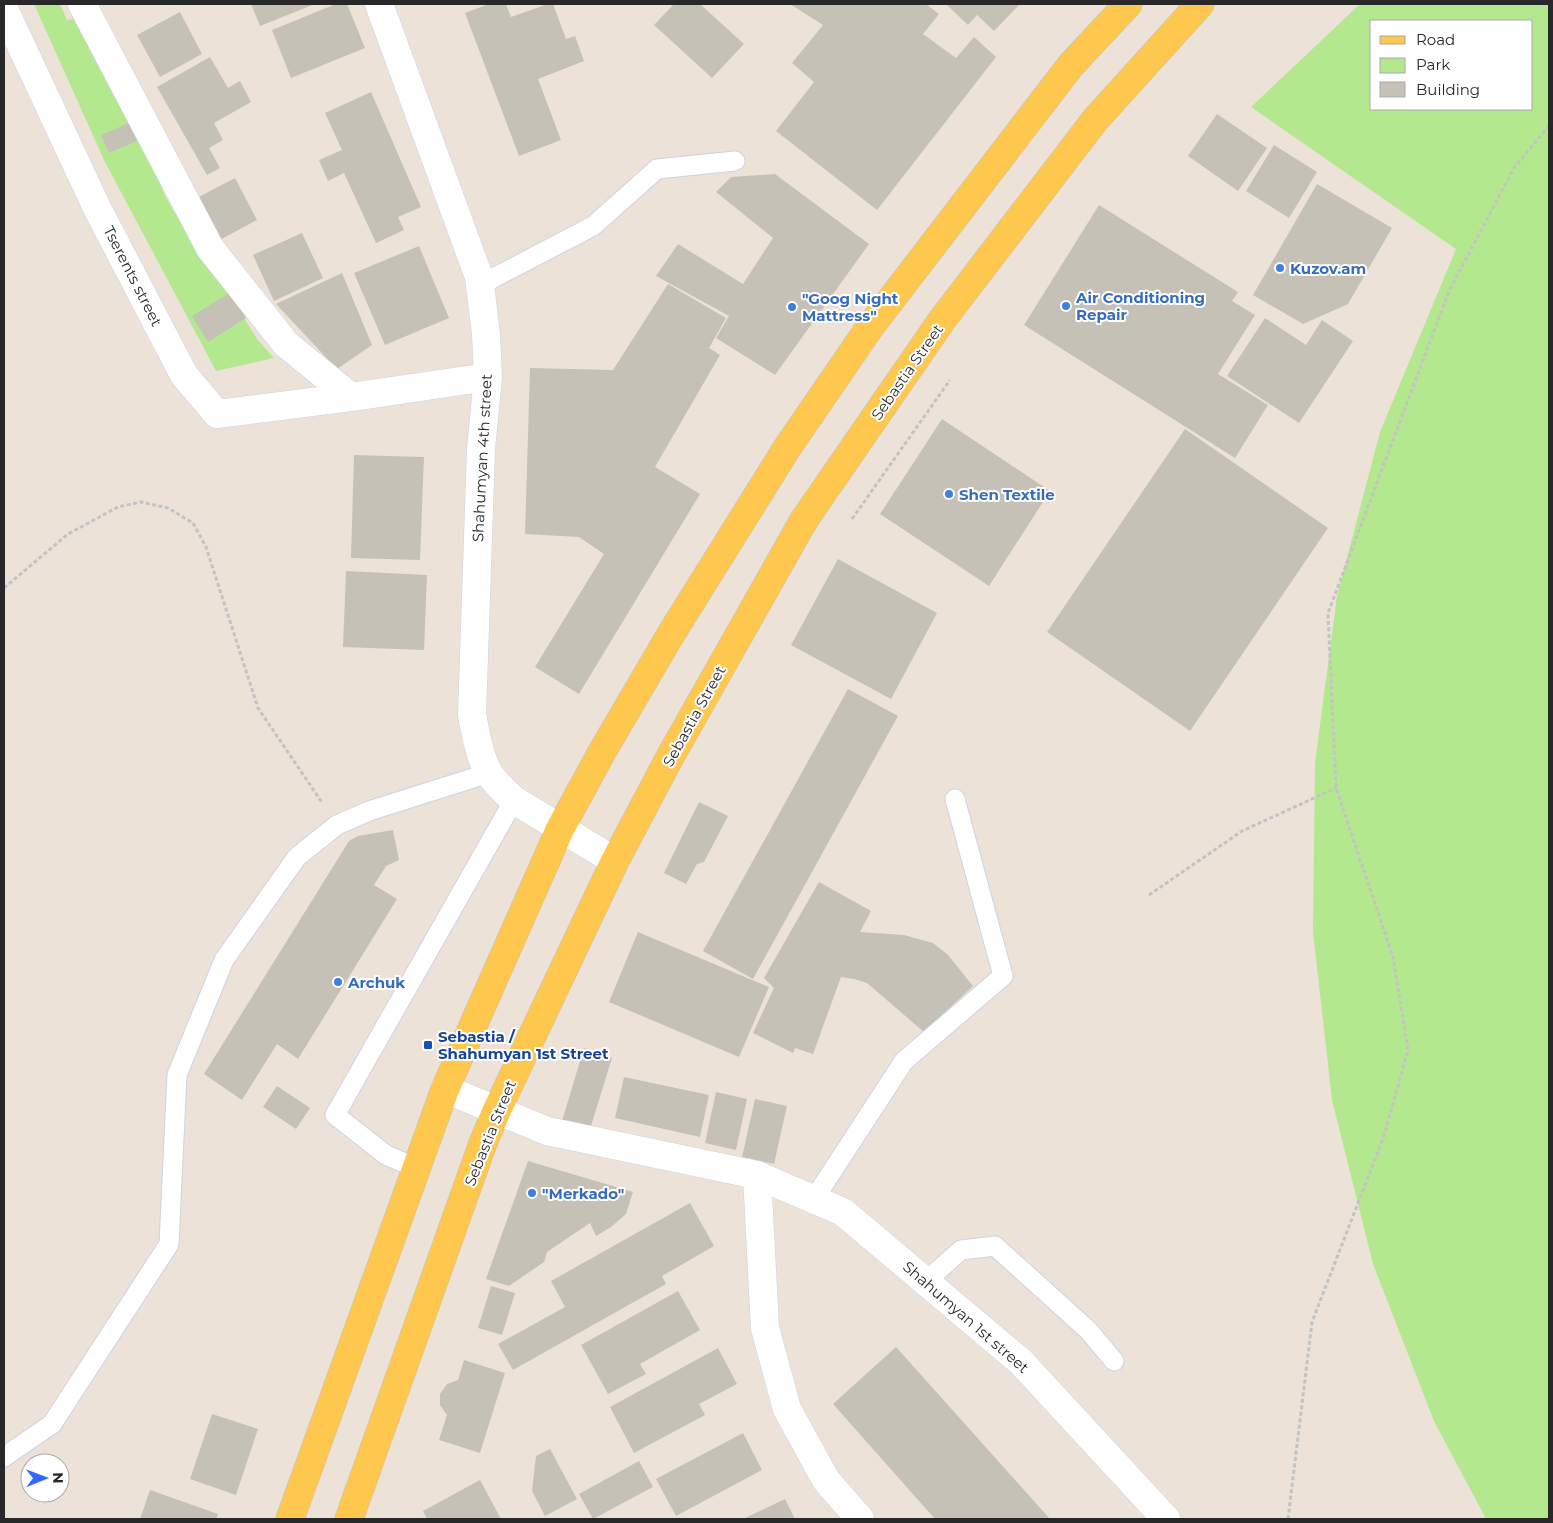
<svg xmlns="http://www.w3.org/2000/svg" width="1553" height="1523" viewBox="0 0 1553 1523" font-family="Montserrat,sans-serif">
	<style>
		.green { fill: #b4e88f; fill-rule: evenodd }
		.building { fill: #c6c1b7 }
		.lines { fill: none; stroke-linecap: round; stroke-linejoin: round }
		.lane-casing { stroke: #ced3e3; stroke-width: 21 }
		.street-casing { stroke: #ced3e3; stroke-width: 29 }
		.secondary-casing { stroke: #ced3e3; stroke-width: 29 }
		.primary-casing { stroke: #c3c3c3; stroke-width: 29 }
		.path { stroke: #c3c3c3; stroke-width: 3; stroke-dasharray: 4 2.5; stroke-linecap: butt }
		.lane { stroke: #fff; stroke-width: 19 }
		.street { stroke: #fff; stroke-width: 28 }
		.secondary { stroke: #fff; stroke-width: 28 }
		.primary { stroke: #fdc84d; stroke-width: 28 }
		.shop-dot { fill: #3f7fe0; stroke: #fff; stroke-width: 2 }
		.transit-dot { fill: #1a4fb4; stroke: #fff; stroke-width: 2 }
		.labels { text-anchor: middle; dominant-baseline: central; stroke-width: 4; stroke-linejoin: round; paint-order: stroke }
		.shop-label { font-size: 15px; font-weight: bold; fill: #366cbe; stroke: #fff; text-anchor: start }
		.street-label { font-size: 15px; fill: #282828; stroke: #fff }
		.transit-label { font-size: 15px; font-weight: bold; fill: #164399; stroke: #fff; text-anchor: start }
	</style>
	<rect width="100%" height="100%" fill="#ece2d8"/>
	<path class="green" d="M34 4H60L67 20 79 18 154 168 165 196 186 232 220 279 257 339 274 358 216 371 104 160Z
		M1360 4H1549V1519H1486L1434 1421 1373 1264 1332 1100 1313 932 1315 763 1337 596 1380 432 1456 249 1251 107ZM1372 21H1532V109H1372Z"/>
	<path class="building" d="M251 4H315L260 26Z
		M336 4H347L365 48 291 78 272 30Z
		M489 4H506L511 17 548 4H553L566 39 575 36 584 61 538 79 561 140 519 156 465 13Z
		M674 4H700L744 44 712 78 654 25Z
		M790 4H926L939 14 923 34 956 58 974 37 996 57 877 210 776 131 814 82 792 63 823 25Z
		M946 4H1020L994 31 977 15 968 25Z
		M180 12 202 54 160 77 137 35Z
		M210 57 228 88 240 81 251 102 214 123 223 140 209 148 220 168 207 175 157 87Z
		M371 92 421 207 398 217 404 230 376 243 344 173 328 181 319 160 342 150 325 113Z
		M1217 114 1267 148 1238 191 1188 156Z
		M129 123 137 141 109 153 101 135Z
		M1274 145 1317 172 1289 218 1246 191Z
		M775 174 869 244 775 375 716 338 729 316 656 276 678 244 743 284 773 238 716 192 731 177Z
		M235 178 257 220 214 243 191 201Z
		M1317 184 1392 228 1348 304 1303 324 1253 295Z
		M1099 205 1238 292 1232 301 1255 315 1218 374 1268 405 1235 458 1024 325Z
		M302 233 323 278 274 301 253 255Z
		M419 246 449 318 385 345 354 273Z
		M342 273 372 345 337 369 276 304Z
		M668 284 726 318 709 348 720 355 655 467 700 494 579 694 535 667 604 554 579 537 525 534 530 368 613 370Z
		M231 292 246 318 208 342 192 316Z
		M1265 318 1306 345 1322 320 1353 341 1299 423 1227 376Z
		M942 419 1050 491 989 586 880 514Z
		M1185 429 1328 528 1190 731 1047 632Z
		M354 455 424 457 420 560 351 558Z
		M838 559 937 613 891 699 791 645Z
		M346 571 427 575 424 650 343 647Z
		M848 689 898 716 753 979 703 951Z
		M699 802 728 816 704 862 697 864 686 884 664 873Z
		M393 830 399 860 386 866 374 885 397 899 298 1059 277 1044 242 1100 204 1074 349 841 358 836Z
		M819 882 871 911 860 932 904 935 933 943 948 955 973 986 924 1032 867 983 854 979 841 977 813 1054 795 1048 793 1053 753 1033 774 988 764 978Z
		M638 932 769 987 739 1057 609 1002Z
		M584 1048 612 1058 590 1129 562 1121Z
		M624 1077 709 1095 700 1137 615 1118Z
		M277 1086 310 1108 296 1129 263 1107Z
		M716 1092 747 1099 736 1150 705 1143Z
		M755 1099 787 1106 774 1164 742 1157Z
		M528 1161 633 1192 626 1214 611 1227 596 1236 590 1223 547 1252 544 1262 509 1286 486 1279Z
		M690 1203 714 1246 662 1276 666 1284 513 1370 498 1344 565 1307 551 1281Z
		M491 1286 515 1293 502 1335 478 1328Z
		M678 1291 700 1330 640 1364 646 1374 608 1394 581 1345Z
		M896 1347 1050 1519H935L833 1404Z
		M718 1348 737 1384 699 1404 705 1415 634 1453 610 1407Z
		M464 1360 505 1373 480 1453 439 1440 447 1415 440 1405V1394L447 1384 458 1380Z
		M212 1414 258 1429 236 1495 190 1479Z
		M743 1433 762 1470 676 1516 656 1479Z
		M550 1449 577 1499 545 1516 532 1491 536 1456Z
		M639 1461 653 1487 593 1519 579 1494Z
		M480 1480 501 1519H427L423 1511Z
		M150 1490 218 1514 216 1519H140Z
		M785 1499 795 1519H743Z"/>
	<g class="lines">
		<g class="lane-casing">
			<path id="lane" d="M480 285 593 226 657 169 735 161
				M416 1168 386 1155 335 1115 514 800
				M814 1199 904 1061 1003 976 955 799
				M926 1281 961 1250 995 1246 1089 1331 1114 1361
				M4 1457 52 1424 169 1244 177 1075 224 960 297 857 337 825 369 811 489 773"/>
		</g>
		<g class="street-casing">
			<path id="street" d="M82 4 210 248 286 344 351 397
				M379 4 479 277 480 285 486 334 488 377 481 449 472 715C476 734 479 756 489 773 495 783 505 792 514 800L615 861
				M4 9 97 208 184 375 217 414 351 397 488 377
				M757 1175 765 1328 787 1409 826 1480 860 1519"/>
		</g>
		<g class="secondary-casing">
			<path id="secondary" d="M445 1089 547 1131 757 1175 843 1212 1021 1362 1166 1519"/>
		</g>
		<g class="primary-casing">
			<path id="primary" d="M290 1519 445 1089 560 829 603 750 671 634 787 448 870 327 1071 65 1128 4
				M349 1519 483 1143 497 1110 615 861 670 757 804 520 942 320 1095 120 1200 4"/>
		</g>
		<path class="path" d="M852 519 950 380
			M4 588 68 534 118 507 141 502 168 508 193 523 206 547 258 708 323 804
			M1149 895 1242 831 1336 788
			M1288 1519 1312 1322 1384 1136 1408 1050 1393 957 1336 788 1328 613 1449 291 1514 168 1549 126"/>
		<use href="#lane" class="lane"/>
		<use href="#street" class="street"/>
		<use href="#secondary" class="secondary"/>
		<use href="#primary" class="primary"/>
	</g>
	<g class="shop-dot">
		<circle cx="1280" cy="268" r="5"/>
		<circle cx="1066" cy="306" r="5"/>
		<circle cx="792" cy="307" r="5"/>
		<circle cx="949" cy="494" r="5"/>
		<circle cx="338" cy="982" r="5"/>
		<circle cx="532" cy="1193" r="5"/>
	</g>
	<rect class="transit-dot" x="423" y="1040" width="10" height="10" rx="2.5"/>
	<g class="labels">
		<g class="shop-label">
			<text x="1290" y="268">Kuzov.am</text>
			<text x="1076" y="297">Air Conditioning<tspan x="1076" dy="17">Repair</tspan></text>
			<text x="802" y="298">"Goog Night<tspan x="802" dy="17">Mattress"</tspan></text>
			<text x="959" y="494">Shen Textile</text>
			<text x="348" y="982">Archuk</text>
			<text x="542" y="1193">"Merkado"</text>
		</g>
		<g class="street-label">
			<text transform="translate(133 276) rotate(63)">Tserents street</text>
			<text transform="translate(907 372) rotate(-55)">Sebastia Street</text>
			<text transform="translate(482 458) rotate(-87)">Shahumyan 4th street</text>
			<text transform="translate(694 716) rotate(-61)">Sebastia Street</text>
			<text transform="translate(490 1133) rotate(-68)">Sebastia Street</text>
			<text transform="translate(966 1317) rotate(41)">Shahumyan 1st street</text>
		</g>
		<g class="transit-label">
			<text x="438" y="1036">Sebastia /<tspan x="438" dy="17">Shahumyan 1st Street</tspan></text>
		</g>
	</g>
	<rect width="1553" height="1523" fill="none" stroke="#282828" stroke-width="10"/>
	<rect x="1370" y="20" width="162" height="90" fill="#ffffff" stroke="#a9a9a9"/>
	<rect x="1380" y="36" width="25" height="8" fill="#fdc84d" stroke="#a9a9a9"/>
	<text x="1416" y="45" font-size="15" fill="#282828">Road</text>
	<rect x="1380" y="58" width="25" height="15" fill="#b4e88f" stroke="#a9a9a9"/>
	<text x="1416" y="70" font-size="15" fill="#282828">Park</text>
	<rect x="1380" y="82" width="25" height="15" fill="#c6c1b7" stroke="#a9a9a9"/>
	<text x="1416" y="95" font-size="15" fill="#282828">Building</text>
	<g transform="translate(45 1478) rotate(89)"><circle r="24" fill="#ffffff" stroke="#a9a9a9"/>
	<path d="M0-4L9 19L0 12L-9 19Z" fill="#3367ff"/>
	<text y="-8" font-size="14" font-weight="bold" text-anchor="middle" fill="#282828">N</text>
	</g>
</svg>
